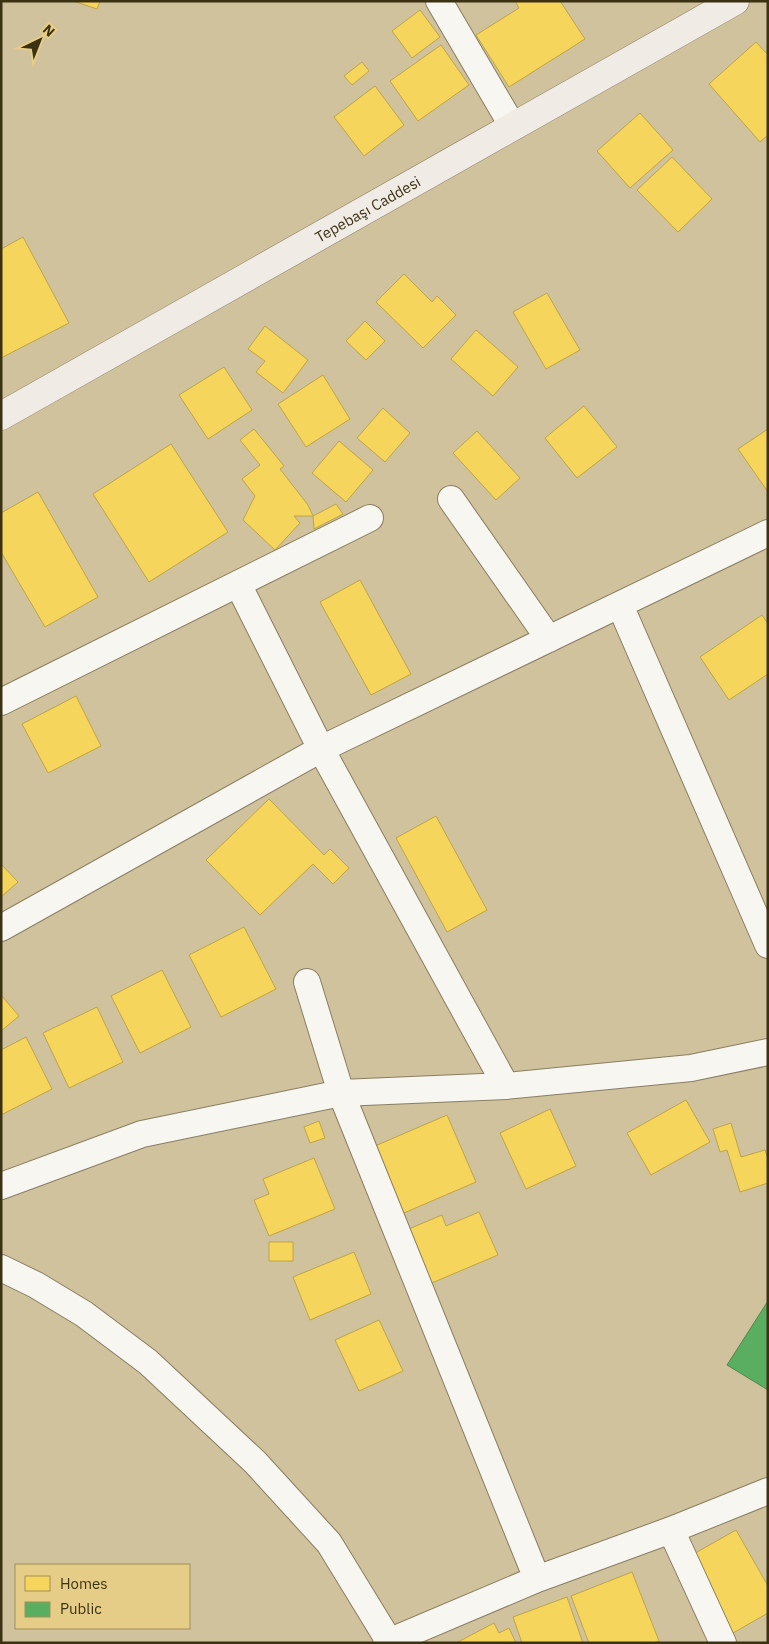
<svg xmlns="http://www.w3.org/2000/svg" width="769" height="1644" viewBox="0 0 769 1644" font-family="'IBM Plex Sans',sans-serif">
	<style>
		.homes { fill: #f6d55c; stroke: #bea446 }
		.public { fill: #5aae61; stroke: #51884a }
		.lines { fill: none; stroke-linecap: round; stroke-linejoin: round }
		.street-casing { stroke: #887e63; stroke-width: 28 }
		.secondary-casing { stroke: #887e63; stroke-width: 29 }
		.street { stroke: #f8f6f0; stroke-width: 26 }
		.secondary { stroke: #f0ebe5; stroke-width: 28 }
		.labels { text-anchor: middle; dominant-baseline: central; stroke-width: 5; stroke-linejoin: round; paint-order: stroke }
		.street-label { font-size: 15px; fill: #3b3113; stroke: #e6cd87 }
	</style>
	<rect width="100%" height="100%" fill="#d0c29d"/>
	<path class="homes" d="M73 1H100L97 9Z
		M515 1H560L585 39 509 87 476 35 519 8Z
		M420 10 440 37 412 58 392 31Z
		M756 42 768 55V135L760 142 709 84Z
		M441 45 469 85 418 121 390 81Z
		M362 62 369 71 352 85 344 76Z
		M375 86 404 125 364 156 334 117Z
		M640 113 673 150 630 188 597 151Z
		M672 157 712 199 678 232 637 190Z
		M23 237 69 323 1 358V249Z
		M404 274 432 302 437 296 456 315 423 348 376 302Z
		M547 293 580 350 546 369 513 312Z
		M365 321 385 341 366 360 346 341Z
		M265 326 308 360 283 393 256 372 265 361 248 349Z
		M476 330 518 367 493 396 451 359Z
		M224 367 252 410 208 439 179 395Z
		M323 375 350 419 306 447 278 404Z
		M584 406 617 447 577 478 545 438Z
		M383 408 410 433 385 462 357 438Z
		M254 429 284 466 280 469 308 505 313 516H294L300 523 275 550 243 520 255 496 242 479 260 465 240 440Z
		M768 429V492L738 449Z
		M477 431 520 478 496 500 453 453Z
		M339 441 373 470 346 502 312 473Z
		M171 444 228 532 149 582 93 494Z
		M38 492 98 597 45 627 1 552V513Z
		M336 504 343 514 314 529 313 516Z
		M360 580 411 674 371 695 320 602Z
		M762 615 768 624V674L729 700 700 657Z
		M76 696 101 746 48 773 22 724Z
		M269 799 324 855 330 849 349 868 333 884 313 864 260 915 206 860Z
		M436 816 487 910 447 932 396 838Z
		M1 864 18 882 1 897Z
		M244 927 276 989 221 1017 189 955Z
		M162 970 191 1027 140 1053 111 996Z
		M1 995 19 1016 1 1031Z
		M97 1007 123 1062 69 1088 43 1033Z
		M26 1037 52 1089 1 1115V1050Z
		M686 1100 710 1142 651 1175 627 1133Z
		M550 1109 576 1166 526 1189 500 1133Z
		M447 1115 476 1182 397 1216 368 1149Z
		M319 1121 325 1138 310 1143 304 1127Z
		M731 1123 741 1157 765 1150 768 1159V1183L740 1192 727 1150 720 1152 713 1129Z
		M314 1158 335 1209 269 1236 254 1200 269 1194 263 1179Z
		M479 1212 498 1255 427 1285 404 1231 442 1215 446 1226Z
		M269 1242H293V1261H269Z
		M354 1252 371 1294 310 1320 293 1277Z
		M379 1320 403 1371 359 1391 335 1340Z
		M736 1530 768 1586V1613L733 1633 690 1556Z
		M632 1572 659 1641 653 1643H589L571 1596Z
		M567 1597 583 1643H522L513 1617Z
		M494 1623 499 1633 509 1628 516 1643H456Z"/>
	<path class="public" d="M768 1301V1390L727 1365Z"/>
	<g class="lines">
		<g class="street-casing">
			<path id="street" d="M439 1 513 127
				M451 499 549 639
				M238 584 321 749 506 1086
				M620 605 768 945
				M1 702 370 518
				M1 928 321 749 768 533
				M307 982 341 1093 537 1579
				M1 1186 142 1134 341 1093 506 1086 691 1068 768 1052
				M1 1268 36 1285 84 1314 148 1362 255 1462 329 1543 389 1641
				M671 1530 723 1643
				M386 1643 537 1579 671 1530 768 1491"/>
		</g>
		<g class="secondary-casing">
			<g id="secondary">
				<path id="s1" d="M1 416 735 1"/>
			</g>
		</g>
		<use href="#street" class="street"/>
		<use href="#secondary" class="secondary"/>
	</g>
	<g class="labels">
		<g class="street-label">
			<text stroke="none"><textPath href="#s1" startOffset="421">Tepebaşı Caddesi</textPath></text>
		</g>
	</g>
	<rect width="769" height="1644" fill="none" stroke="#3b3113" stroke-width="5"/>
	<rect x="15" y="1564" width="175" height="65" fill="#e6cd87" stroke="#a28f59"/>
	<rect x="25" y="1576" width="25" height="15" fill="#f6d55c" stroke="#a28f59"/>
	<text x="60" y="1589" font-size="15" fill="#3b3113">Homes</text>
	<rect x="25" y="1602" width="25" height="15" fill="#5aae61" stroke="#a28f59"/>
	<text x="60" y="1614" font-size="15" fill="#3b3113">Public</text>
	<g transform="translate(40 40) rotate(43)" stroke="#e6cd87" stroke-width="4" paint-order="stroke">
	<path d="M0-4L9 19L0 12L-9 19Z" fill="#3b3113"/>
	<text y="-8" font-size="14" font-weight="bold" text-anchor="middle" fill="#3b3113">N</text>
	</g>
</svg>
